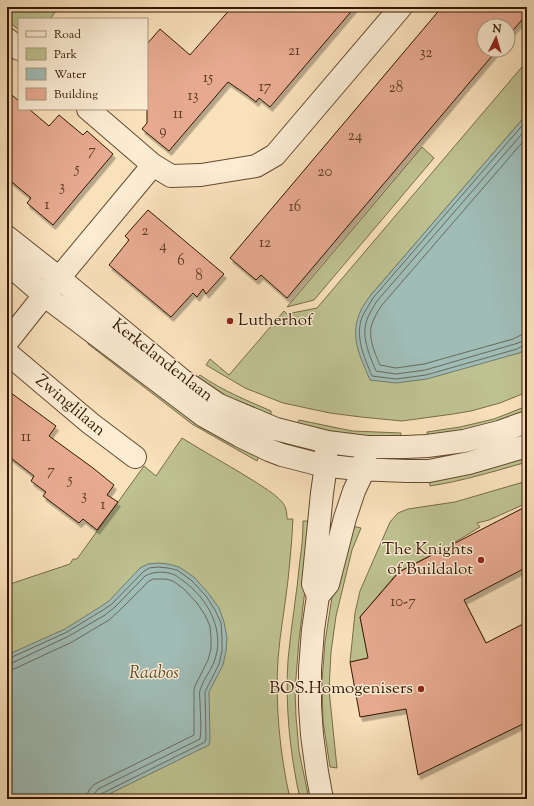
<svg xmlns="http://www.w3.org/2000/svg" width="534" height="806" viewBox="0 0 534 806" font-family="'Sorts Mill Goudy',serif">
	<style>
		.green { fill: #bec290; stroke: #786c48 }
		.water { fill: #9fbcb6; stroke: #737a6d }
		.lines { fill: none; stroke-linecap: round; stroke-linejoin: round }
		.shore { stroke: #686a5b; stroke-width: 1 }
		.building { fill: #e7aa90; stroke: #321700; filter: url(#shadow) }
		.minor-casing { stroke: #644a2f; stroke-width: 24 }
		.minor { stroke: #fbecd3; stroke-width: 22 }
		.poi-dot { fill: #8f2418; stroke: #fbecd3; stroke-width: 1.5 }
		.labels { text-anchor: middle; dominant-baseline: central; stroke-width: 3; stroke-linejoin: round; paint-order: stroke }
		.number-label { font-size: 15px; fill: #5f3c24 }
		.poi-label { font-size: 17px; fill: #321700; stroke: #fbecd3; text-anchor: end }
		.street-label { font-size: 17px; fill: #321700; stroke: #fbecd3 }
		.park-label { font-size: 17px; font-style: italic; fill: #5c4a2b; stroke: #fbecd3 }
	</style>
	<defs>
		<filter id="shadow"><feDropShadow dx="2.5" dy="4.5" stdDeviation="0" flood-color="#0004"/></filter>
	</defs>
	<rect width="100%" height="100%" fill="#f9e1bb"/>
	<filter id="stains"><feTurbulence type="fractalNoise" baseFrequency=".005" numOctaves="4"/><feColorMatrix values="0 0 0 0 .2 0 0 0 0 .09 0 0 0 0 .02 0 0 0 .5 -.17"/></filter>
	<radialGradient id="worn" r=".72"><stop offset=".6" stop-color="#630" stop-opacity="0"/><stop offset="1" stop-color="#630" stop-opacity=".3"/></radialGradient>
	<path class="green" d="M7 7H59L50 19H19V30L7 20Z
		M527 61V114L370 296 519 353 527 349V392L500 403 471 411 453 414 402 421 361 417 330 413 283 403 245 388 206 365 210 359 229 375 284 311 287 314 317 308Z
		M422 147 434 158 314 300 287 307Z
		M89 339 260 453 257 461 192 424 88 344Z
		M200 375C223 391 246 400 271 411V419L223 396 196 379Z
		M527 406V414L490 427 428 438 427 432 460 427 494 419Z
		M299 420 352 431 401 433 400 438 362 437 296 426Z
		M182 438C206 453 230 466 254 481 263 487 274 493 282 502 286 506 287 512 287 519H293C292 540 290 560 288 580 285 607 280 633 278 659 275 706 280 754 290 799H7V585L70 564 73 559H77L144 466 156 476Z
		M527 451V462C495 471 463 481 430 486L429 476Z
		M527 481V503L489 520 477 523 480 527 447 547 398 572 360 617 370 658 350 662 355 613 360 591 390 522 398 513 408 509 455 502Z
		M303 521H311L309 556 299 640 295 690 296 717 299 751 309 799H300C290 754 285 706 288 660 291 626 297 593 300 560 302 547 303 534 303 521Z
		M352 526 361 528 352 550 336 616 331 652 329 690 337 768 330 767 323 721 322 681 325 642 332 597Z"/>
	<path class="water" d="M527 114V349L519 353 427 379 396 383 370 380C361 358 350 339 359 315 361 308 366 302 370 296Z
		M158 563 168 564 179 567 194 577 209 594 219 608 224 622 227 638 226 651 223 665 209 692 210 739 209 745 99 799H7V655L65 629 100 607 109 601 140 568 148 564Z"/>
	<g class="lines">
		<path class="shore" d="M527 120 373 298C370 304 366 309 363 315 354 335 364 357 372 376L396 379 426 375 517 349 524 345H527
			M527 128 377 301C374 306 370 312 368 317 360 335 369 354 376 371L396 374 425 370 515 344 523 341 527 340
			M527 137 382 305C379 309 376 314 374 319 366 334 374 351 380 365L396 368 424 364 513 339 521 335 527 334
			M7 659 10 658 67 632 103 610 112 604 143 572 149 568 158 567 168 568 177 570 191 580 206 596 215 610 221 623 222 638V651L219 664 205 692 206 738 205 742 101 794 99 796 98 799
			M7 664 12 663 69 636 105 615 115 607 145 576C154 571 166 571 175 575 177 576 180 579 182 580 208 598 226 631 214 662 210 672 203 680 200 690 199 694 200 698 200 702 200 714 202 727 200 739L98 789 94 794 93 799
			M7 670 14 669 72 642 109 620 119 611 149 581 153 579H166L173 581 184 589 197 603 205 615 210 626 211 638V649L208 660 195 686 194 690V735L95 784C90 788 87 792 87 799"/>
	</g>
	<path class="building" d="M232 7H355L270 107 259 98 256 102 247 95 228 82 169 151 142 129 147 123V44L160 29 190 55Z
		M442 7H527V14L508 36V26H484V50H497L287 298 261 275 256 280 230 258Z
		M7 91 19 101V109H29L49 126 59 115 83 135 87 131 113 154 53 225 27 203 31 198 7 178Z
		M148 210 224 274 206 294 203 289 197 297 193 293 171 317 109 265 129 240 125 236Z
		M7 390 56 426 49 436 93 468 114 485 107 495 118 502 97 530 83 519 79 523 43 496 46 492 31 481 34 476 7 455Z
		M527 506V567L464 600 486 643 527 622V722L418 775 406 709 360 717 350 662 368 658 360 617 399 572Z"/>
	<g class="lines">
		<g class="minor-casing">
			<path id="minor" d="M7 39 19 49
				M88 109 153 165 171 176 201 175 244 168 256 166 275 155 401 7
				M7 237 59 278 182 380 219 405 276 429 327 442 367 447H406L427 446 464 441 499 432 527 422
				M7 263 45 296 204 416 240 436 269 450 282 455 321 465 357 469 407 471H429L469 463 527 446
				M7 342 34 308 153 165
				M7 353 90 423 135 457
				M318 596 313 584 322 493 326 465V451
				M322 799 317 772 312 735 310 706V669L313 630 318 596 328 584 345 518 354 491 360 478 365 457"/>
		</g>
		<use href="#minor" class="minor"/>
	</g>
	<g class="poi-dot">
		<circle cx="230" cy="321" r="4"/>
		<circle cx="481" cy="560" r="4"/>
		<circle cx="421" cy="689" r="4"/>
	</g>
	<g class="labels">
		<g class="number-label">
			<text x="294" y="51">21</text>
			<text x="426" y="53">32</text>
			<text x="208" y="78">15</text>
			<text x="265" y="87">17</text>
			<text x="396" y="88">28</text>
			<text x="193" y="96">13</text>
			<text x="178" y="114">11</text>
			<text x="163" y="131">9</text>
			<text x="355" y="136">24</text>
			<text x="92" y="151">7</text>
			<text x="77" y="169">5</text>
			<text x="325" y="172">20</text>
			<text x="62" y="187">3</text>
			<text x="47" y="205">1</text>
			<text x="295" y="207">16</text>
			<text x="145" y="231">2</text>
			<text x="265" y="243">12</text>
			<text x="163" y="246">4</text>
			<text x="181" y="261">6</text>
			<text x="199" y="276">8</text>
			<text x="26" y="437">11</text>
			<text x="51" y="471">7</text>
			<text x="70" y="480">5</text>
			<text x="84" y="496">3</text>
			<text x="103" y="505">1</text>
			<text x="403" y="602">10-7</text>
		</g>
		<g class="poi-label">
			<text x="238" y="321" text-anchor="start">Lutherhof</text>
			<text x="473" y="550">The Knights<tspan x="473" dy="20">of Buildalot</tspan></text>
			<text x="413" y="689">BOS.Homogenisers</text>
		</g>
		<g class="street-label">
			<text transform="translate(162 361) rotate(38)">Kerkelandenlaan</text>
			<text transform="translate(70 406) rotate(40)">Zwinglilaan</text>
		</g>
		<g class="park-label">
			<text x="154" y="674">Raabos</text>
		</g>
	</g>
	<rect width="534" height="806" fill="none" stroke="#f9e1bb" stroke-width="24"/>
	<rect x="8" y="8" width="518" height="790" fill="none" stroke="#321700" stroke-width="2"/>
	<rect x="12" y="12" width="510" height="782" fill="none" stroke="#321700"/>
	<rect x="18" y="18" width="130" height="92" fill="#fbecd3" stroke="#ab977f"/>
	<rect x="26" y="31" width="20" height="6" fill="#fbecd3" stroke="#ab977f"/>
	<text x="54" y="38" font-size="12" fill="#321700">Road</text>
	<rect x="26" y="48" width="20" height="12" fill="#bec290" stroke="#ab977f"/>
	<text x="54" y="58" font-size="12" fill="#321700">Park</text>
	<rect x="26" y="68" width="20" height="12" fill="#9fbcb6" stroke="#ab977f"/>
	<text x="54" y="78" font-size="12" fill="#321700">Water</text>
	<rect x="26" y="88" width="20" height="12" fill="#e7aa90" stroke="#ab977f"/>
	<text x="54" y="98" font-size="12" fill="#321700">Building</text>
	<g transform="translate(496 38) rotate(5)"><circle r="19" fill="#fbecd3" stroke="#ab977f"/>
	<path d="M0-3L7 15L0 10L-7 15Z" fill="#8f2418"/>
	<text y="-6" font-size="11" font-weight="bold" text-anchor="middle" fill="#321700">N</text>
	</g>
	<rect width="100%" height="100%" filter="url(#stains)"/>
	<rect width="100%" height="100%" fill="url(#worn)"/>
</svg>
